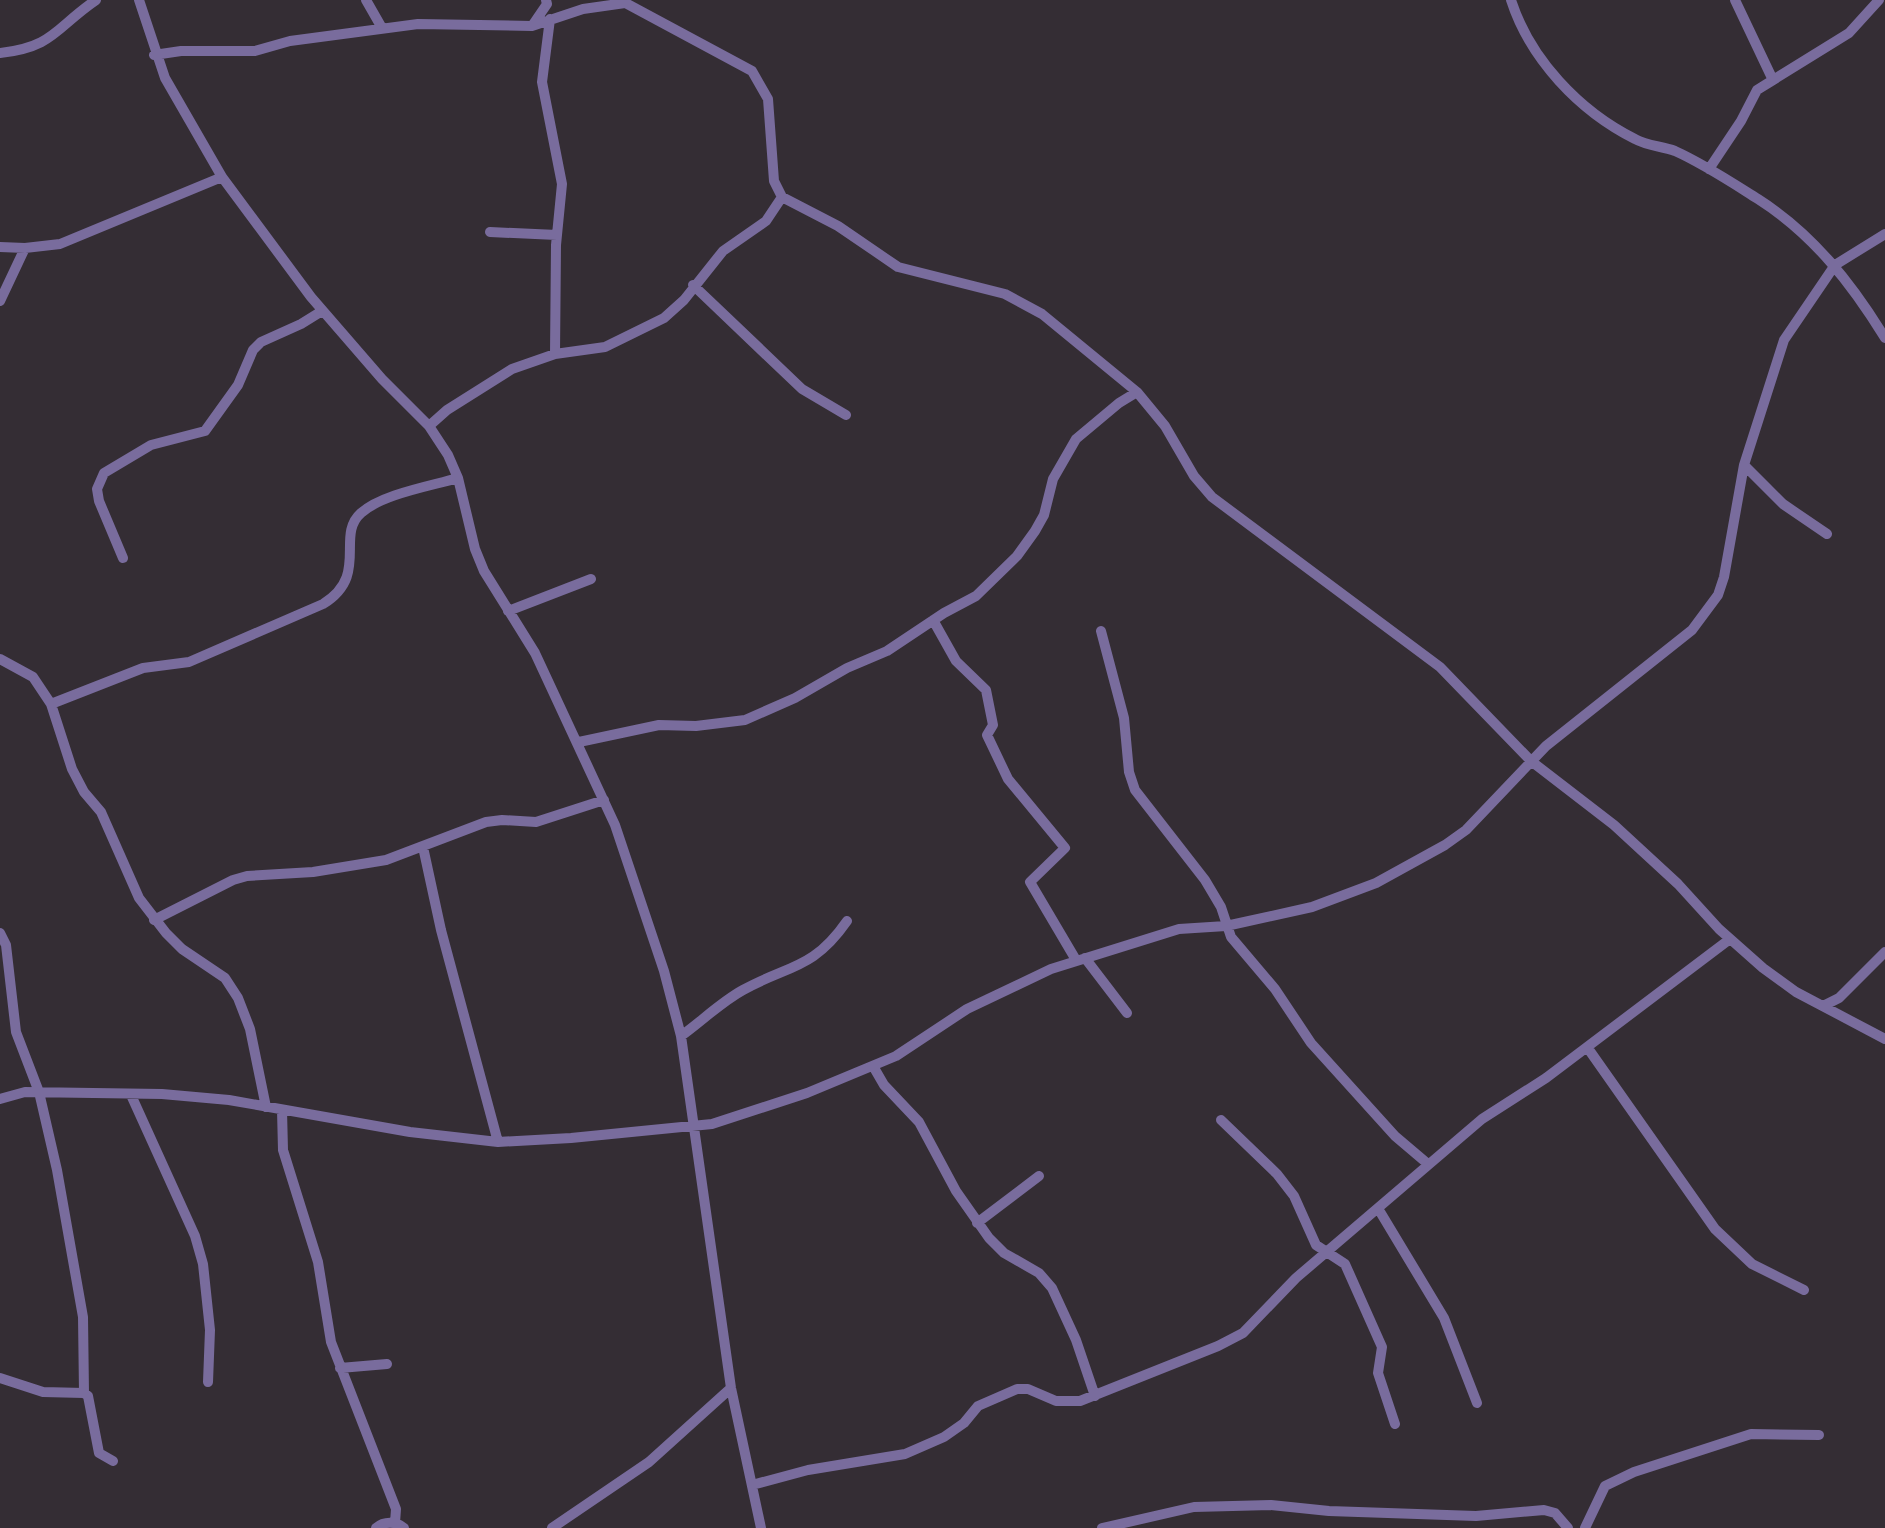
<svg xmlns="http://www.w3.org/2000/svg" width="1885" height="1528" viewBox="0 0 1885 1528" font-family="'IBM Plex Serif',serif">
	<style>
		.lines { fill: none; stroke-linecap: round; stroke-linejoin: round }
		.minor { stroke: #796c9d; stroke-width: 10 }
	</style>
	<rect width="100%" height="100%" fill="#342d34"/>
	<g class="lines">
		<path class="minor" d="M139 0 165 78 222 177 311 297 382 379 429 426 448 455 458 478 475 549 484 571 535 653 615 825 664 971 681 1036 731 1388 761 1528
			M366 0 382 28
			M620 0 752 71 768 99 774 181 782 197 838 226 898 267 1005 294 1042 314 1137 392 1165 426 1194 476 1212 497 1440 667 1531 761 1614 825 1678 884 1719 929 1763 968 1796 992 1885 1039
			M1511 0C1530 59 1579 111 1635 139 1647 146 1662 146 1675 151 1704 164 1731 182 1758 199 1813 234 1852 284 1885 338
			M1735 0 1772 78
			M550 19 542 82 562 184 556 245 555 354
			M532 26 547 4 546 0
			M0 53C54 47 55 28 96 0
			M154 55 181 51H255L290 41 418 24 532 26 583 9 625 3
			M1709 169 1741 121 1757 90 1849 33 1879 0
			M490 232 557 235
			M0 247 25 248 60 244 222 177
			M693 285 802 389 846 415
			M0 301 25 248
			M429 426 447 410 512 369 555 354 605 347 664 318 684 300 723 251 766 221 782 197
			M1744 465 1783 504 1827 534
			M123 558 99 501 97 489 104 473 151 445 205 431 238 385 253 350 261 342 301 324 322 311
			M508 611 591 579
			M933 620 956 661 986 690 993 725 987 735 1008 779 1065 848 1030 882 1076 960
			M1101 631 1124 718 1129 772 1135 790 1205 880 1221 907 1231 937 1275 989 1311 1043 1395 1136 1428 1164
			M0 659 33 677 51 704 72 769 84 792 101 812 139 898 166 933 182 949 225 978 238 998 250 1029 266 1107
			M51 704 143 668 189 662 323 604C370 575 335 536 361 513 382 494 431 486 458 478
			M579 742 659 725 696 726 745 720 795 698 847 668 887 651 944 613 976 596 1017 556 1035 531 1044 515 1053 479 1076 439 1119 403 1137 392
			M423 847 441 930 498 1142
			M154 920 233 880 247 876 313 872 386 860 486 822 502 820 536 822 604 800
			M0 933 6 945 16 1032 39 1092 57 1170 83 1317 84 1393
			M1085 958 1127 1013
			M1823 1006 1839 998 1885 952
			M681 1036C702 1021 721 1002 743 990 788 965 813 970 847 921
			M1587 1047 1715 1229 1752 1264 1804 1290
			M873 1066 884 1085 919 1122 956 1191 989 1238 1004 1253 1039 1273 1052 1288 1076 1340 1095 1396
			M131 1095 195 1236 203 1264 210 1330 208 1382
			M0 1099 25 1092 162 1094 229 1100 410 1132 498 1142 571 1138 712 1124 807 1093 896 1056 967 1009 1051 969 1179 929 1226 926 1312 907 1376 883 1445 845 1466 830 1546 746 1692 630 1718 595 1724 577 1744 465 1784 340 1835 265 1885 234
			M282 1110 283 1150 318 1262 331 1342 396 1509 395 1523
			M1221 1120 1277 1174 1294 1196 1316 1245 1345 1264 1382 1347 1378 1373 1395 1424
			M1379 1210 1444 1318 1477 1403
			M977 1223 1039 1176
			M340 1368 387 1364
			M0 1378 43 1392 84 1393 88 1396 99 1453 113 1461
			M752 1485 808 1470 905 1454 944 1437 964 1423 978 1406 1017 1389H1028L1056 1401H1080L1218 1346 1243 1333 1296 1278 1482 1119 1546 1078 1730 939
			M376 1528C384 1521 396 1521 404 1528
			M552 1528 649 1462 731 1388
			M1102 1528 1194 1507 1271 1505 1329 1511 1476 1516 1544 1510 1555 1513 1568 1528
			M1585 1528 1605 1486 1634 1472 1751 1434 1819 1435"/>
	</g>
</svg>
